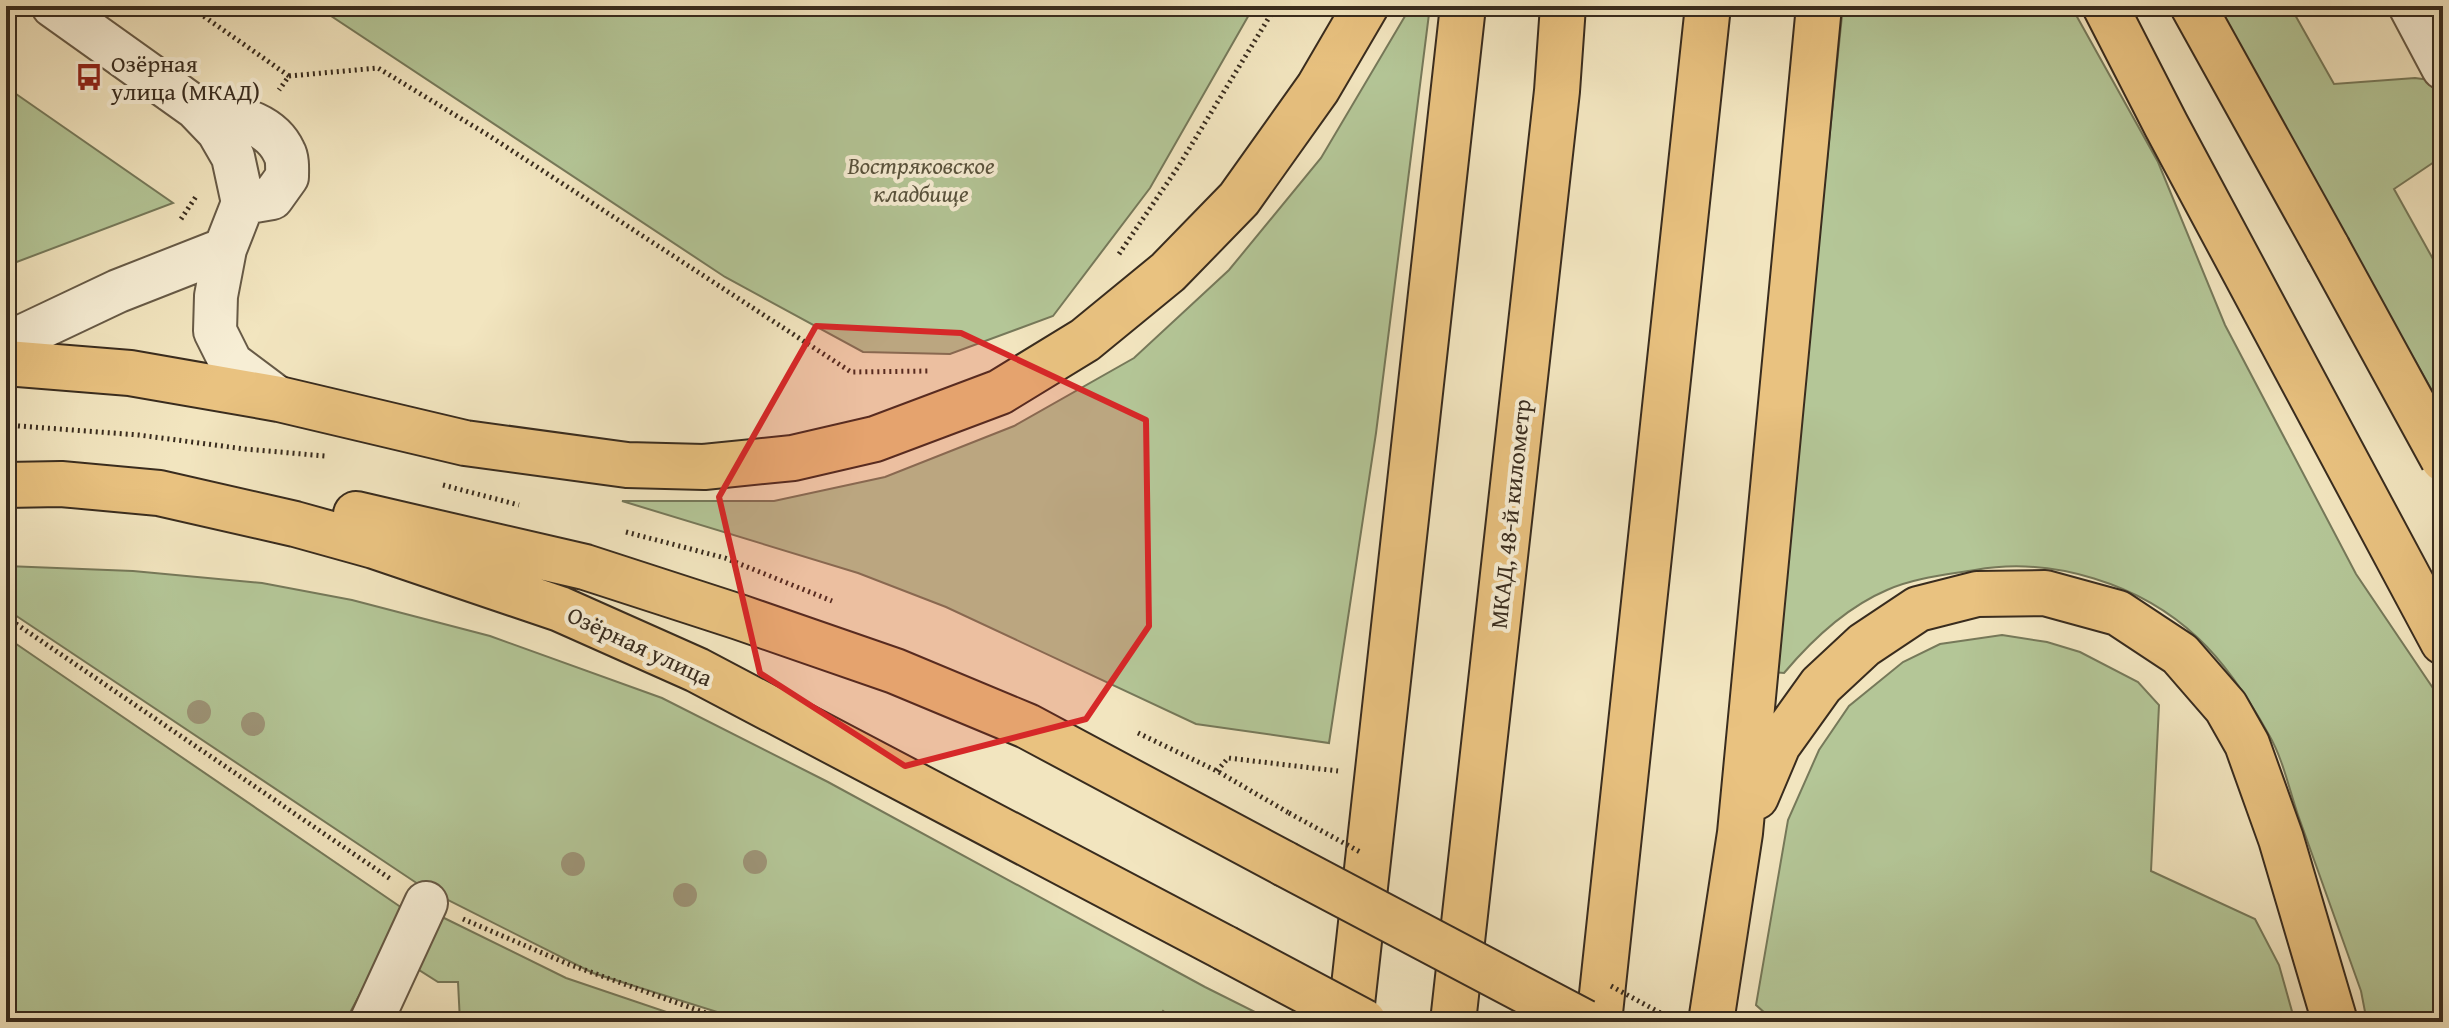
<svg xmlns="http://www.w3.org/2000/svg" width="2449" height="1028" viewBox="0 0 2449 1028" font-family="'Gentium Book Plus',serif">
	<style>
		.green { fill: #b4c697; stroke: #76795a; stroke-width: 2 }
		.lines { fill: none; stroke-linecap: round; stroke-linejoin: round }
		.minor-casing { stroke: #675a46; stroke-width: 46 }
		.major-casing { stroke: #392c1e; stroke-width: 48 }
		.highway-casing { stroke: #392c1e; stroke-width: 48 }
		.path { stroke: #392c1e; stroke-width: 5; stroke-dasharray: 2 4; stroke-linecap: butt }
		.minor { stroke: #f7eed5; stroke-width: 42 }
		.major { stroke: #e9c280; stroke-width: 44 }
		.highway { stroke: #e9c280; stroke-width: 44 }
		.major-bridge-casing { stroke: #392c1e; stroke-width: 48; stroke-linecap: butt }
		.path-bridge { stroke: #392c1e; stroke-width: 5; stroke-dasharray: 2 4; stroke-linecap: butt }
		.major-bridge { stroke: #e9c280; stroke-width: 44 }
		.tree { fill: #9d9477 }
		.marked { fill: #d62828; fill-opacity: 0.2; stroke: #d62828; stroke-width: 6; stroke-linejoin: round }
		.labels { text-anchor: middle; dominant-baseline: central; stroke-width: 8; stroke-linejoin: round; paint-order: stroke }
		.poi-label { font-size: 24px; fill: #392c1e; stroke: #f7eed5; text-anchor: start }
		.park-label { font-size: 24px; font-style: italic; fill: #58523c; stroke: #f7eed5 }
		.street-label { font-size: 24px; fill: #392c1e; stroke: #f7eed5 }
	</style>
	<rect width="100%" height="100%" fill="#f2e5bf"/>
	<filter id="stains"><feTurbulence type="fractalNoise" baseFrequency=".0025" numOctaves="4"/><feColorMatrix values="0 0 0 0 .2 0 0 0 0 .09 0 0 0 0 .02 0 0 0 .5 -.17"/></filter>
	<radialGradient id="worn" r=".72"><stop offset=".6" stop-color="#630" stop-opacity="0"/><stop offset="1" stop-color="#630" stop-opacity=".3"/></radialGradient>
	<path class="green" d="M316 6H1254L1150 188 1053 316 950 354 863 352 725 277Z
		M1411 6H1430L1376 433 1329 743 1196 724 946 607 858 573 622 501H774L885 477 1014 426 1134 358 1229 270 1321 158Z
		M1843 6H2071L2158 162 2225 325 2356 574 2443 703V1022H2367L2361 991C2340 932 2319 873 2298 815 2289 789 2283 759 2269 735 2250 701 2227 665 2198 638 2141 584 2052 556 1975 570 1945 575 1914 578 1887 590 1847 607 1811 641 1784 673L1774 672Z
		M2214 6H2290L2334 84 2415 78 2430 80 2443 92V156L2394 189 2443 277V410Z
		M6 87 173 203 6 266Z
		M6 566 133 571 262 583 352 600 490 636 662 698 828 782 1205 987 1275 1022H1177L1163 1011 1154 1022H749L593 973 424 888 6 609Z
		M2002 635 2047 642 2080 652 2138 682 2159 705 2151 871 2255 919 2279 965 2295 1022H1775L1756 1005 1788 820 1819 750 1849 706 1903 662 1940 644Z
		M6 637 405 910 345 1022H6Z
		M438 915 566 978 696 1022H460L458 982H438L416 968Z"/>
	<g class="lines">
		<g class="minor-casing">
			<path id="minor" d="M53 6 196 108 218 131 233 157 243 203 225 249 216 296 215 331 231 363 279 399
				M2410 6 2443 68
				M196 108C227 116 269 119 284 152 288 159 287 170 287 177L272 198 243 203
				M6 344 118 291 225 249
				M371 1022 426 903"/>
		</g>
		<g class="major-casing">
			<path id="major" d="M2105 6 2166 125 2443 642
				M2193 6 2328 249
				M6 363 130 373 279 399 465 443 627 465 704 467 793 458 875 439 1000 392 1085 340 1168 272 1239 199 1318 88 1366 6
				M6 485 61 484 159 493 295 524 374 546 560 609 697 670 1225 948
				M356 514 585 567 739 617 895 671 1027 726 1285 864
				M1756 797 1778 745 1821 685 1864 645 1918 609 1977 594 2045 593 2118 613 2180 654 2226 707 2247 744 2281 839 2335 1022
				M1350 1022 1463 6
				M1711 1022 1740 833 1819 6"/>
		</g>
		<g class="highway-casing">
			<path id="highway" d="M1453 1022 1557 91 1563 6
				M1599 1022 1708 6"/>
		</g>
		<path class="path" d="M189 6 289 76 279 90
			M289 76 378 68 488 135 851 372 930 371
			M181 219 197 195
			M1119 254 1178 167 1276 6
			M6 425 139 435 245 449 325 456
			M443 485 519 505
			M626 532 725 558 832 601
			M6 617 392 880
			M1138 733 1217 771 1289 813
			M1217 771 1228 758 1338 771
			M463 919 568 964 731 1022"/>
		<use href="#minor" class="minor"/>
		<use href="#major" class="major"/>
		<use href="#highway" class="highway"/>
		<g class="major-bridge-casing">
			<path id="major-bridge" d="M2328 249 2443 459
				M1285 864 1584 1022
				M1225 948 1364 1022"/>
		</g>
		<path class="path-bridge" d="M1289 813 1362 853
			M1611 986 1677 1022"/>
		<use href="#major-bridge" class="major-bridge"/>
	</g>
	<g class="tree">
		<circle cx="199" cy="712" r="12"/>
		<circle cx="253" cy="724" r="12"/>
		<circle cx="755" cy="862" r="12"/>
		<circle cx="573" cy="864" r="12"/>
		<circle cx="685" cy="895" r="12"/>
	</g>
	<path class="marked" d="M816 326 961 333 1146 420 1149 626 1086 719 905 766 760 673 719 497Z"/>
	<defs>
		<g id="bus-bare" transform="scale(2.16)"><path d="M-5-6H5V4H4V6H2V4H-2V6H-4V4H-5ZM-3.5-4V0h7V-4ZM-3.5 1.2v1.5H-2V1.2ZM2 1.2v1.5H3.5V1.2Z" fill="#8f2418" stroke="#f7eed5" stroke-width="2.5" paint-order="stroke"/></g>
	</defs>
	<g fill-rule="evenodd">
		<use href="#bus-bare" x="89" y="77"/>
	</g>
	<g class="labels">
		<g class="poi-label">
			<text x="111" y="63">Озёрная<tspan x="111" dy="28">улица (МКАД)</tspan></text>
		</g>
		<g class="park-label">
			<text x="921" y="165">Востряковское<tspan x="921" dy="28">кладбище</tspan></text>
		</g>
		<g class="street-label">
			<text transform="translate(1510 514) rotate(-84)">МКАД, 48-й километр</text>
			<text transform="translate(640 646) rotate(25)">Озёрная улица</text>
		</g>
	</g>
	<rect width="2449" height="1028" fill="none" stroke="#f2e5bf" stroke-width="32"/>
	<rect x="8" y="8" width="2433" height="1012" fill="none" stroke="#392c1e" stroke-width="4"/>
	<rect x="16" y="16" width="2417" height="996" fill="none" stroke="#392c1e" stroke-width="2"/>
	<rect width="100%" height="100%" filter="url(#stains)"/>
	<rect width="100%" height="100%" fill="url(#worn)"/>
</svg>
